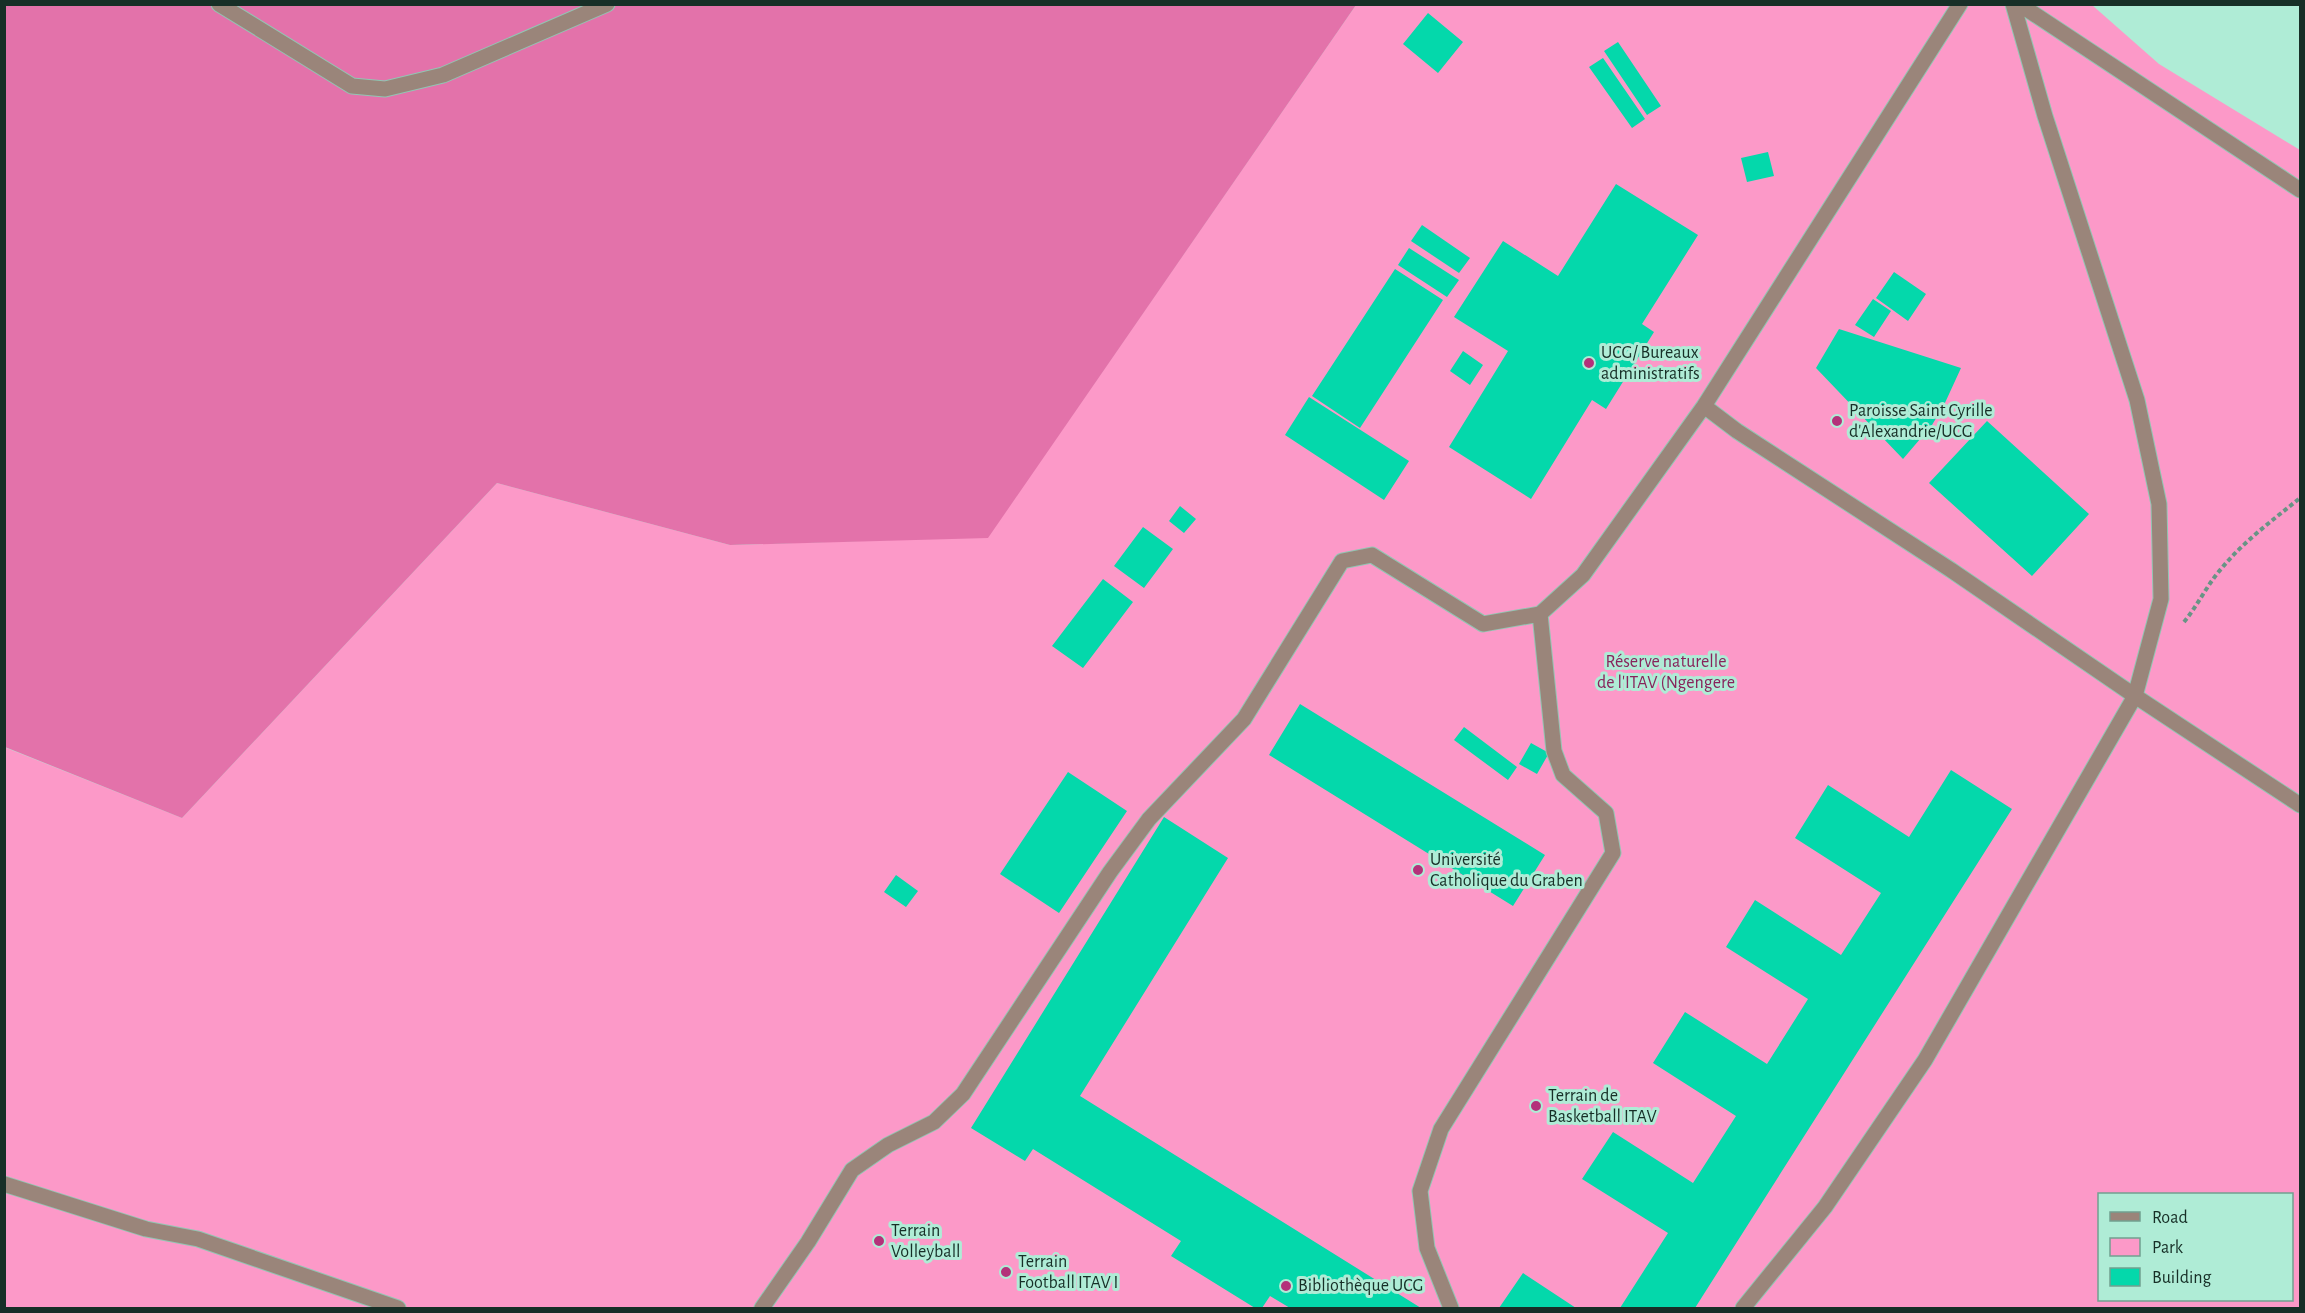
<svg xmlns="http://www.w3.org/2000/svg" width="2305" height="1313" viewBox="0 0 2305 1313" font-family="'Alegreya Sans',sans-serif">
	<style>
		.green { fill: #fc99c8; fill-rule: evenodd }
		.forest { fill: #e372aa }
		.building { fill: #04d8ab }
		.lines { fill: none; stroke-linecap: round; stroke-linejoin: round }
		.minor-casing { stroke: #91c6b3; stroke-width: 17 }
		.path { stroke: #689485; stroke-width: 4; stroke-dasharray: 4.5 3; stroke-linecap: butt }
		.minor { stroke: #9a857a; stroke-width: 15 }
		.poi-dot { fill: #b4317a; stroke: #afecd6; stroke-width: 2 }
		.labels { text-anchor: middle; dominant-baseline: central; stroke-width: 6; stroke-linejoin: round; paint-order: stroke }
		.poi-label { font-size: 18px; fill: #172f27; stroke: #afecd6; text-anchor: start }
		.park-label { font-size: 18px; fill: #88235b; stroke: #afecd6 }
	</style>
	<rect width="100%" height="100%" fill="#afecd6"/>
	<path class="green" d="M1356 5H2092L2159 64 2300 150V1308H5L4 747 182 818 497 483 730 545 988 537ZM2100 1194H2292V1300H2100Z"/>
	<path class="forest" d="M4 5H1356L988 538 730 545 497 483 182 818 5 747Z"/>
	<path class="building" d="M1428 13 1463 42 1438 73 1403 44Z
		M1618 42 1661 106 1647 115 1604 51Z
		M1603 58 1645 119 1632 128 1589 67Z
		M1768 152 1774 176 1747 182 1741 158Z
		M1616 184 1698 235 1642 324 1654 332 1606 409 1592 400 1531 499 1449 447 1508 351 1454 317 1503 241 1558 276Z
		M1422 225 1470 258 1459 273 1411 241Z
		M1409 248 1459 280 1447 297 1398 265Z
		M1395 269 1443 300 1360 428 1312 396Z
		M1894 272 1926 294 1908 321 1876 298Z
		M1873 299 1891 311 1874 337 1855 325Z
		M1839 329 1961 368 1944 405 1932 425 1903 459 1816 368Z
		M1463 351 1483 365 1470 385 1450 371Z
		M1309 397 1409 461 1384 500 1285 435Z
		M1987 421 2089 514 2032 576 1929 483Z
		M1180 506 1196 519 1184 533 1169 521Z
		M1143 527 1173 549 1144 588 1114 566Z
		M1103 579 1133 602 1083 668 1052 646Z
		M1300 704 1545 855 1513 906 1269 755Z
		M1464 727 1517 767 1508 780 1454 740Z
		M1531 743 1549 753 1537 774 1519 764Z
		M1951 770 2012 809 1695 1308H1620L1668 1233 1582 1179 1613 1132 1693 1183 1736 1116 1653 1063 1685 1012 1767 1064 1808 999 1726 947 1755 900 1841 955 1881 893 1795 838 1828 785 1909 837Z
		M1068 772 1127 811 1059 913 1000 874Z
		M1164 817 1228 858 1080 1096 1421 1308H1290L1270 1296 1262 1308H1255L1171 1256 1181 1241 1033 1149 1025 1161 971 1128Z
		M896 875 918 891 906 907 884 892Z
		M1523 1273 1576 1308H1499Z"/>
	<g class="lines">
		<g class="minor-casing">
			<path id="minor" d="M219 4 352 86 385 89 443 75 607 4
				M2013 4 2045 116 2137 400 2159 504 2161 599 2135 696 2300 805
				M2019 4 2300 190
				M1704 406 1737 431 1951 570 2135 696 1925 1060 1825 1207 1743 1308
				M4 1184 146 1229 198 1239 398 1308
				M762 1308 808 1242 852 1170 888 1145 934 1122 963 1094 1110 872 1149 819 1244 719 1342 561 1372 555 1483 624 1540 614 1583 575 1704 406 1960 4
				M1451 1308 1427 1248 1420 1191 1441 1129 1613 853 1606 813 1563 775 1554 751 1540 614"/>
		</g>
		<path class="path" d="M2184 622C2198 605 2207 585 2221 569 2244 541 2273 520 2300 498"/>
		<use href="#minor" class="minor"/>
	</g>
	<g class="poi-dot">
		<circle cx="1589" cy="363" r="6"/>
		<circle cx="1837" cy="421" r="6"/>
		<circle cx="1418" cy="870" r="6"/>
		<circle cx="1536" cy="1106" r="6"/>
		<circle cx="879" cy="1241" r="6"/>
		<circle cx="1006" cy="1272" r="6"/>
		<circle cx="1286" cy="1286" r="6"/>
	</g>
	<g class="labels">
		<g class="poi-label">
			<text x="1601" y="353">UCG/ Bureaux<tspan x="1601" dy="21">administratifs</tspan></text>
			<text x="1849" y="411">Paroisse Saint Cyrille<tspan x="1849" dy="21">d'Alexandrie/UCG</tspan></text>
			<text x="1430" y="860">Université<tspan x="1430" dy="21">Catholique du Graben</tspan></text>
			<text x="1548" y="1096">Terrain de<tspan x="1548" dy="21">Basketball ITAV</tspan></text>
			<text x="891" y="1231">Terrain<tspan x="891" dy="21">Volleyball</tspan></text>
			<text x="1018" y="1262">Terrain<tspan x="1018" dy="21">Football ITAV I</tspan></text>
			<text x="1298" y="1286">Bibliothèque UCG</text>
		</g>
		<g class="park-label">
			<text x="1666" y="662">Réserve naturelle<tspan x="1666" dy="21">de l'ITAV (Ngengere</tspan></text>
		</g>
	</g>
	<rect width="2305" height="1313" fill="none" stroke="#172f27" stroke-width="12"/>
	<rect x="2098" y="1193" width="195" height="108" fill="#afecd6" stroke="#72a090" stroke-width="1.5"/>
	<rect x="2110" y="1212" width="30" height="9" fill="#9a857a" stroke="#72a090" stroke-width="1.5"/>
	<text x="2152" y="1223" font-size="18" fill="#172f27">Road</text>
	<rect x="2110" y="1238" width="30" height="18" fill="#fc99c8" stroke="#72a090" stroke-width="1.5"/>
	<text x="2152" y="1253" font-size="18" fill="#172f27">Park</text>
	<rect x="2110" y="1268" width="30" height="18" fill="#04d8ab" stroke="#72a090" stroke-width="1.5"/>
	<text x="2152" y="1283" font-size="18" fill="#172f27">Building</text>
</svg>
